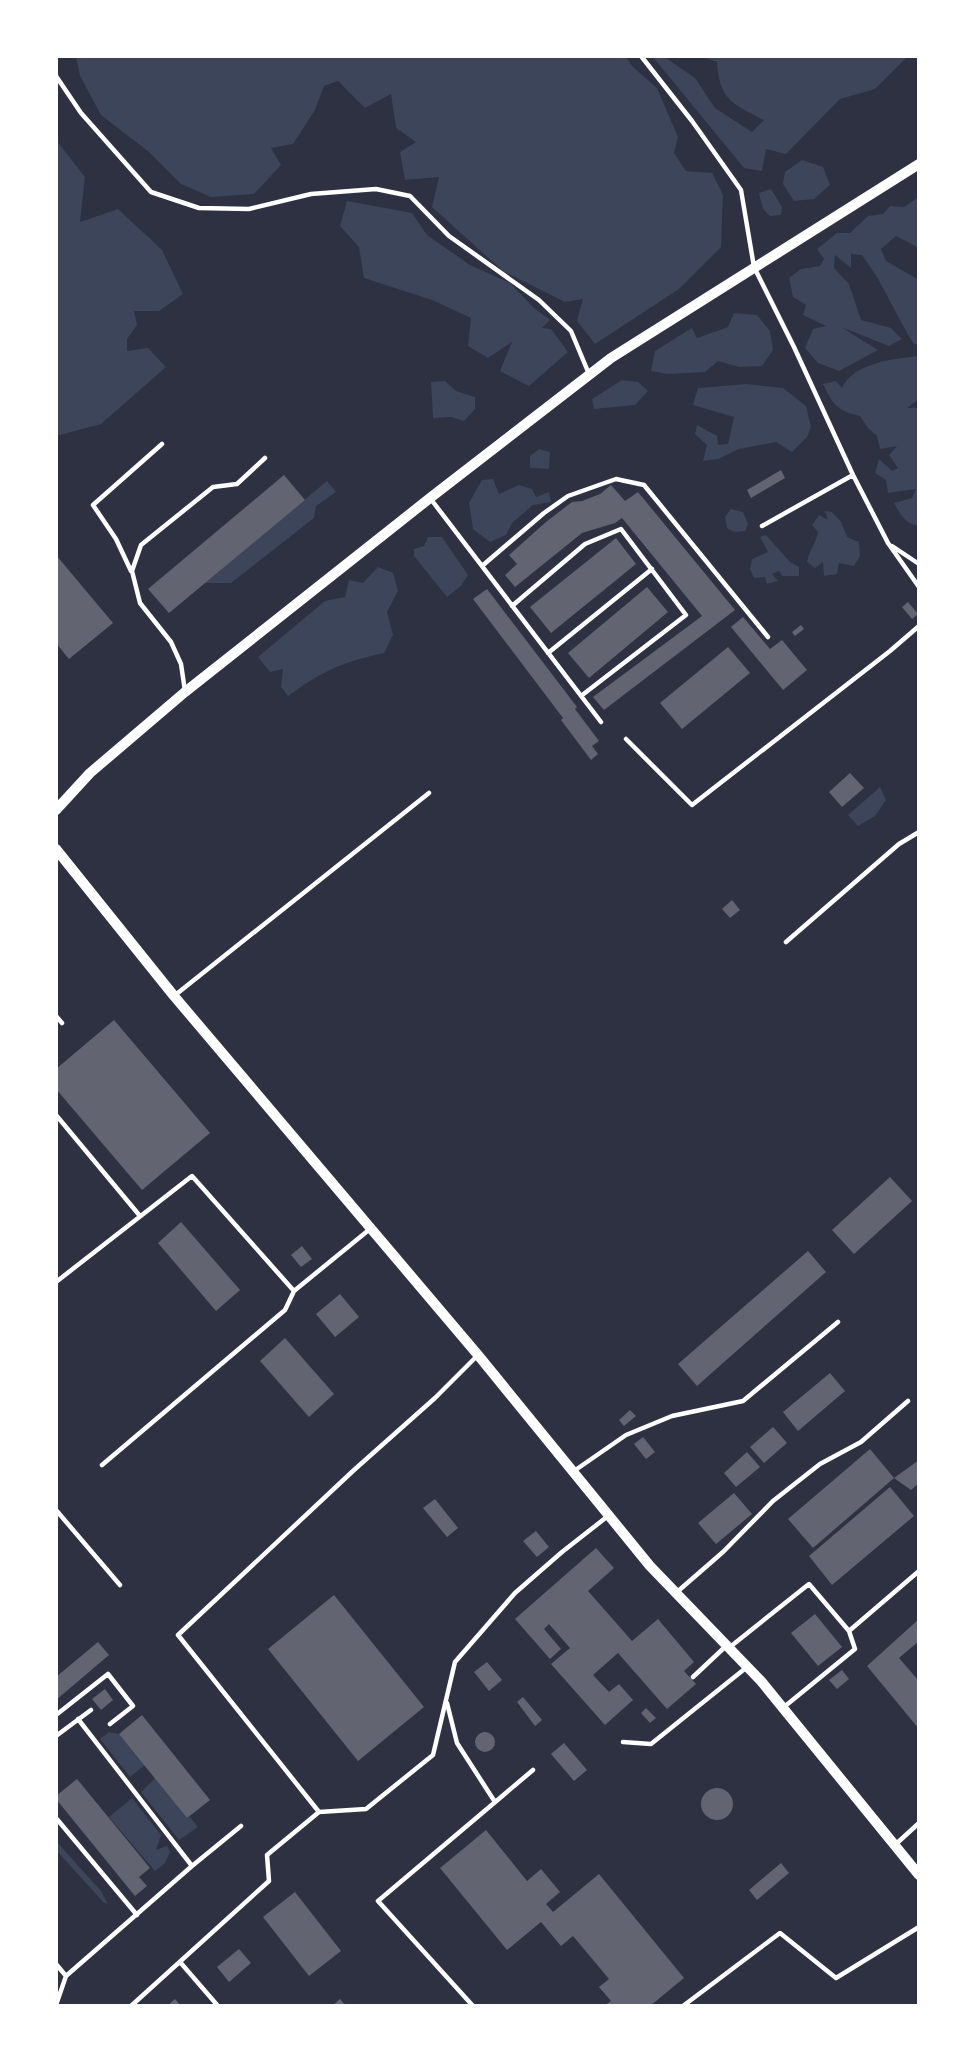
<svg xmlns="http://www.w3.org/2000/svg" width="975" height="2062" viewBox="0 0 975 2062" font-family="'Playfair Display',serif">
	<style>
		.green { fill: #3c4559 }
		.building { fill: #626471 }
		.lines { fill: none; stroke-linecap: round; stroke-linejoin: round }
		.service { stroke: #fff; stroke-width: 4.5 }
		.tertiary { stroke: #fff; stroke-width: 10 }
	</style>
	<rect width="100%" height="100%" fill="#2d3142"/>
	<path class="green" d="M76 56H625L633 67 657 88 678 137 674 153 686 171 712 173 723 195 721 247 679 289 595 344 577 321 583 299 565 302 503 271 432 207 439 177 405 180 400 152 416 142 396 128 391 94 365 108 338 81 324 86 315 110 293 144 271 148 281 165 254 194 211 197 181 184 149 152 101 115 80 76Z
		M652 56H663L695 78 715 108 752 132 764 120C733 104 719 100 717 62L700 56H908L875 89 840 99 786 154 766 149 762 171 744 168Z
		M56 140 85 177 80 222 118 209 162 250 183 294 159 311H134L137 325 127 339V351L148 348 166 367 101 424 56 436Z
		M802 160 823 167 830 185 814 199 794 201 783 184 785 172Z
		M771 189 782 207 781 215 770 216 763 209 759 193Z
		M919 197V248L896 236 881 249 886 261 919 280V345L914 344 908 335 877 277 862 255 851 254V268L835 255 834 268 849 284 861 320 891 328 902 339 889 346 841 327 878 350 839 371 818 363 805 348 813 329 826 326 803 315 806 305 793 297 789 278 801 269 820 266 824 259 817 249 837 233H850L868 216 883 214 890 206 904 207Z
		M347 201 412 213 427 235 470 265 510 283 534 308 550 320 542 328 551 329 568 352 529 386 500 371 512 342 488 358 468 346 471 318 432 300 364 278 359 247 340 226Z
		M734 313 757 315 770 331 773 350 762 366 739 367 718 361 705 372 667 374 651 371 655 351 692 328 697 338 728 327Z
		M919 356V399L907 408H919V526C905 524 900 514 894 503L912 498 916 489 888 493 886 480 875 473 879 459 892 471 898 468 889 455 897 446 880 449 877 436 868 428 860 416C837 411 833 405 823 384L836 381 842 388C854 362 894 359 919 356Z
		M622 380 638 382 648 391 635 405 594 409 592 399Z
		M445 381 456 391 475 397V409L464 421 451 417 433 418 431 382Z
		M747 384 783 388 806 406 811 427 807 437 792 452 776 442 739 449 718 459 703 461 707 445 695 434 697 425 717 436 718 445 728 444 734 417 693 405 698 388Z
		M539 449 550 452 549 469 530 468V456Z
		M493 479 499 494 519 485 532 489 536 497 549 492 551 502 533 505 512 523 506 535 490 542 473 529 469 503 482 480Z
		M327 481 336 492 316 506 314 518 231 583H205Z
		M731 509 743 512 748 524 745 531 734 532 727 528 725 517Z
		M825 511 832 512 841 522 847 537 859 542 860 556 854 566 839 563 837 574 824 576 823 562 815 568 807 562C809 551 816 543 818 532L812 525 819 515 828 520Z
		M766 535 790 562 799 567V576H782L779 571 772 574 778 581 767 584 765 577 754 578 750 569 752 559 768 552 760 537Z
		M428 537H442L468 575 461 586 447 597 414 556V549L424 546Z
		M378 567 393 573 398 591 387 612 393 635 384 653C342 662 323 671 288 696L281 687 283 669 270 672 258 657 325 601 345 597 349 580 363 583Z
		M880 787 886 800 875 816 858 826 848 815Z
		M109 1732 119 1734 145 1765 130 1777 100 1739Z
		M155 1778 187 1818 190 1817 198 1827 179 1840 141 1792Z
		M132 1798 161 1835 156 1850 167 1846 170 1852 165 1863 155 1871 109 1817Z
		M56 1841 101 1891 108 1904 104 1903 56 1850Z"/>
	<path class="building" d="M781 470 785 478 751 498 747 490Z
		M284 475 305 500 169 613 148 589Z
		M611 485 625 501 638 492 735 610 604 710 593 697 702 616 622 518 615 523 582 533 515 587 505 575 517 564 509 555 546 522 572 502 582 501 600 494Z
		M616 538 636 564 551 633 530 607Z
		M56 555 113 623 69 659 56 643Z
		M647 587 668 612 589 678 568 653Z
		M487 589 577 707 575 709 599 741 592 746 598 754 591 760 561 720 563 718 473 599Z
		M908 602 918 614 912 619 902 607Z
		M743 617 770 649 782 640 807 670 783 690 731 627Z
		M801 625 804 629 795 636 792 632Z
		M728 647 750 673 682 729 660 703Z
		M850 773 864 788 842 807 829 792Z
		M732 900 740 910 730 918 722 909Z
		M114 1020 210 1133 142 1190 56 1089V1069Z
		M890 1177 912 1201 854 1254 832 1230Z
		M181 1222 240 1290 216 1311 158 1243Z
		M302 1246 312 1259 301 1267 291 1255Z
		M808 1251 826 1272 697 1386 678 1364Z
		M340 1294 359 1317 335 1337 316 1314Z
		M285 1338 334 1394 309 1417 260 1361Z
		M830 1373 845 1391 798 1431 783 1412Z
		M630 1410 636 1416 624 1426 619 1420Z
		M773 1427 787 1443 764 1463 750 1447Z
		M643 1437 655 1452 646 1459 634 1444Z
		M870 1449 894 1478 813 1548 788 1519Z
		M747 1452 760 1467 736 1487 724 1473Z
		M919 1460V1483L911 1490 894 1478Z
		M890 1487 914 1516 832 1585 809 1556Z
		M734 1493 752 1514 716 1544 698 1523Z
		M435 1499 458 1528 447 1537 423 1508Z
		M536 1531 549 1547 537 1557 523 1541Z
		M596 1548 614 1568 588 1591 632 1641 658 1619 694 1662 684 1671 696 1684 667 1709 618 1653 593 1675 609 1692 619 1684 633 1700 605 1725 551 1664 570 1648 549 1624 544 1629 561 1649 550 1659 515 1619Z
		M334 1595 424 1707 358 1761 268 1649Z
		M815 1614 842 1647 818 1666 791 1633Z
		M919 1619V1641L899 1658 919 1681V1729L867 1666Z
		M98 1642 109 1655 56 1700V1677Z
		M487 1662 502 1680 489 1691 474 1672Z
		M842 1670 849 1679 837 1689 829 1680Z
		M105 1689 113 1700 101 1710 92 1699Z
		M523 1697 542 1720 535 1726 517 1702Z
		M646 1708 656 1718 650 1723 641 1713Z
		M142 1715 210 1800 187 1818 119 1734Z
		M475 1742a10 10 0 1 1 20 0a10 10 0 1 1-20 0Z
		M564 1743 587 1770 574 1781 551 1754Z
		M77 1779 150 1868 139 1877 147 1886 135 1896 56 1799V1796Z
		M701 1804a16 16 0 1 1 32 0a16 16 0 1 1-32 0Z
		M486 1830 527 1881 541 1869 560 1892 546 1904 553 1912 599 1874 684 1978 650 2006H604L611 2001 599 1987 609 1979 573 1936 561 1946 541 1922 507 1950 440 1868Z
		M781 1863 789 1873 757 1900 749 1890Z
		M295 1892 341 1951 309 1976 263 1917Z
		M239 1949 251 1963 229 1982 217 1967Z
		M175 1999 181 2006H167Z
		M340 1999 346 2006H332Z"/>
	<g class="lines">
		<path class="service" d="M641 56 692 121 741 190 754 267 794 347 853 475 888 543 919 587
			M56 76 81 113 151 192 199 208 249 209 311 194 376 189 410 196 449 236 539 300 571 331 589 374
			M430 498 601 722
			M762 526 853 475
			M892 546 919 564
			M482 566 544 513 568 496 616 479 644 485 768 637
			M131 571 116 539 93 505 162 444
			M512 606 585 544 621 529 686 615 581 696
			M548 653 652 569
			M185 691 181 664 171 642 140 603 132 571 141 545 213 487 237 484 265 458
			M626 739 692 805 890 651 919 626
			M786 942 899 844 919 832
			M174 996 429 793
			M56 1016 62 1023
			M56 1115 140 1216
			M56 1282 192 1176 294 1291
			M102 1465 285 1310 294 1291 370 1229
			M574 1471 626 1435 672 1416 743 1401 838 1322
			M56 1510 120 1585
			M677 1592 723 1552 773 1501 820 1464 861 1442 908 1401
			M730 1647 809 1584 849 1631
			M693 1677 726 1646
			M447 1703 457 1743 495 1802
			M784 1707 855 1649 849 1631 919 1571
			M56 1715 108 1674 133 1706 110 1724
			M78 1719 192 1866
			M56 1736 91 1710
			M623 1742 651 1744 747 1667
			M319 1812 178 1635 354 1470 435 1398 477 1356
			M56 1818 137 1915
			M896 1844 919 1823
			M180 1962 218 2006
			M56 1964 66 1976
			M56 2005 66 1976 192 1866 241 1826
			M131 2006 269 1881 267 1855 319 1812 366 1809 433 1755 455 1662 515 1593 562 1552 608 1516
			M473 2006 378 1901 533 1770
			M683 2006 780 1933 836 1978 919 1927"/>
		<path class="tertiary" d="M56 810 90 773 185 692 430 498 611 358 919 164
			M56 849 174 996 478 1355 650 1566 761 1681 919 1875"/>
	</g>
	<rect width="975" height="2062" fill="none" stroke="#ffffff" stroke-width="116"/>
</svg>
